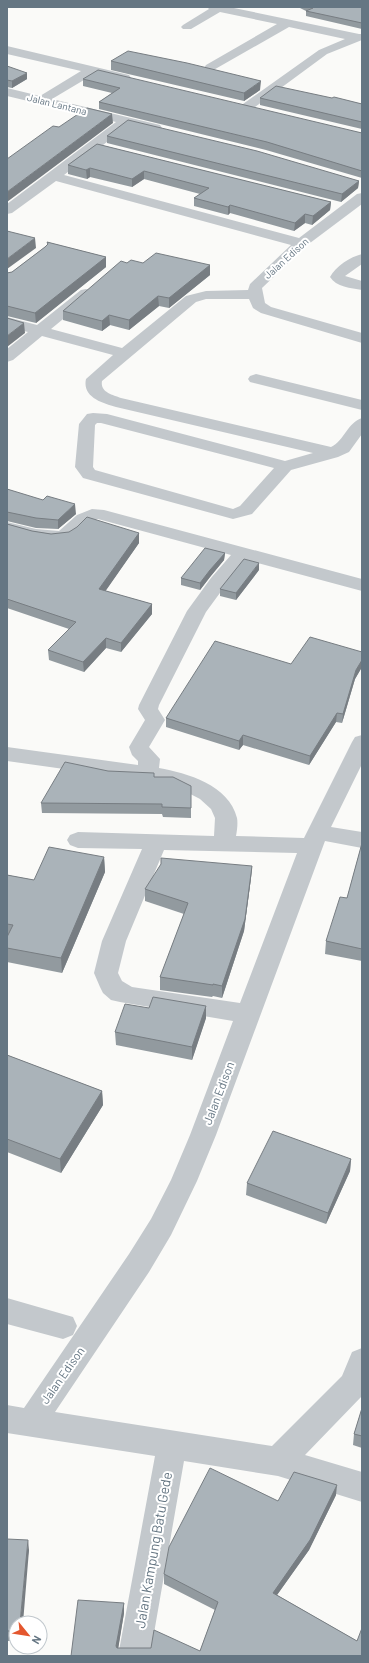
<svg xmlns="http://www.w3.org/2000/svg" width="369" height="1663" viewBox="0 0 369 1663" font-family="Barlow,sans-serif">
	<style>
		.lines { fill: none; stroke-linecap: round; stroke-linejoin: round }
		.street { fill: #c3c8cc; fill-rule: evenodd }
		.wall { fill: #929a9f }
		.shaded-wall { fill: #777d82 }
		.building { fill: #aab3b9; stroke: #777d82 }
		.labels { text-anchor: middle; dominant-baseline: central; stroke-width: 4; stroke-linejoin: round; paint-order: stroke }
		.far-street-label { font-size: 10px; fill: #657683; stroke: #fff }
		.street-label { font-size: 12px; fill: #657683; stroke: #fff }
		.near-street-label { font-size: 14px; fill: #657683; stroke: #fff }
	</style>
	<rect width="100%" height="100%" fill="#fafaf8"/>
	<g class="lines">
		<path class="street" d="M207 7H229L359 34H362V40L327 54 251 110H243L241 107 243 104 319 50 345 39 289 27 210 72 206 71 204 68 206 65 277 24 220 12 191 29H183L181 27 183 25 209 9Z
			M7 46 129 75 131 78 129 81 125 82 94 74 52 99 160 125 162 128 160 131 156 132 129 125 64 175 299 238 357 194 362 193V204L306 246 262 288 265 303 271 307 362 333V343L261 313 253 308 249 299H206L196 302 102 381C100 392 112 395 121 398L331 447C344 441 348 422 362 418V434L349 452 338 457 291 470 252 514 233 519 83 478 75 467 79 424 87 414 93 413 107 414 285 461 313 453 116 407C102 403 82 397 86 379L113 355 42 336 13 360 7 362V349L28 332 7 327V317L37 325 81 290 86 289 91 290 93 293 91 296 51 329 122 348 186 296 206 291 248 290 250 284 291 245 56 181 12 213 7 214V204L116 122 7 96V88L40 96 81 71 7 54ZM97 423H101L274 468 240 506 233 509 95 470 93 467 95 425Z
			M362 254V264L345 276 362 281V290C351 288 336 287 330 277 336 266 350 257 362 254Z
			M256 374 362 400V410L250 382 248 379 250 376Z
			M92 509 104 510 362 579V591L247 560 225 586 206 612 159 705 158 709 165 720 149 747 160 759 159 768C187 773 229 785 237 818 238 823 237 831 236 836L304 838 352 742 355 737 362 735V764L331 827 362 832V848L325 841 216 1135 197 1181 171 1235 149 1272 55 1412 272 1446 342 1376 352 1352 362 1348V1396L305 1455 362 1472V1502L278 1476 184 1461 150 1656H118L155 1456 7 1433V1405L24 1408 129 1254 151 1219 171 1180 190 1135 233 1021 120 1002 111 1000 103 993 100 987 94 973 102 941 142 849 78 848 70 845 67 840 70 835 78 832 214 836 215 818 211 809 200 799 171 784 7 761V747L138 765V761L132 755 129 747 145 720 138 709 139 705 187 611 211 578 231 555 98 519C88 521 83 530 76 536 58 550 27 538 7 532V522L36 529 59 531 77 515ZM164 850 297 853 240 1003 132 987 122 981 118 973 126 941Z
			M7 1298 73 1317 77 1326 73 1335 63 1339 7 1324Z"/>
	</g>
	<path class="wall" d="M298 7H362V29L306 16V11Z
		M111 61 260 90 244 101 111 70Z
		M7 66 27 79 12 88 7 87Z
		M83 79 362 133V178L266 150 99 109V102L112 93 83 86Z
		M260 98H332L362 104V129L260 105Z
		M107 136 359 181 358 188 341 202 107 143Z
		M97 144 331 202 330 210 312 225 305 223 294 231 230 213 228 215 194 206V198L200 194 144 179 132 187 90 177 87 179 68 174V165Z
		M47 242 106 257V267L36 323 7 316V273L12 272 45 247 47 245Z
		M127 263 210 265V275L169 308 159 306 129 330 110 325 102 331 63 320V311Z
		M7 489 76 514 58 529 36 528 7 521Z
		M7 524 32 531 51 534 139 533V543L105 591 152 604V614L121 652 106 648 84 672 49 660 48 650 69 629 7 608Z
		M225 553 224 560 210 577 200 590 181 585V578Z
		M259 570 236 600 220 596V589Z
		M362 652V667L355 679 342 723 336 722 309 765 243 745 239 750 166 727V718L291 664Z
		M108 771 155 777 191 786V818L163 817 162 814 42 813 41 803Z
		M362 843V961L325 954 326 941 347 898Z
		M104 857 105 872 62 973 7 962V875L34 880Z
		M252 866 251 878 244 931 222 998 213 996 212 997 160 990V977L184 914 145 901V889Z
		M206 1006V1018L192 1060 116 1045 115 1032 149 1008Z
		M7 1055 102 1091 103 1105 61 1173 7 1152Z
		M351 1159 350 1171 326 1224 246 1195 247 1183Z
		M362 1408V1448L353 1445 354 1434Z
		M336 1495 309 1550 277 1595 357 1641 362 1656H71L124 1603V1613L118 1648 200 1651 215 1610 164 1584V1574L278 1501Z
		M7 1539 29 1550 16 1623V1641H7Z"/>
	<path class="shaded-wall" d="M27 73V79L12 88V81Z
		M261 81 260 90 244 101V93Z
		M112 114 113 123 7 202V192Z
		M90 168V177L87 179 86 170Z
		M144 171V179L132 187V179Z
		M359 181 358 188 341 202 342 194Z
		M331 202 330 210 312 225 313 216Z
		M230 205V213L228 215V207Z
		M305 214V223L294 231 295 223Z
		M35 238 36 248 7 269V259Z
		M106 257V267L36 323 35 313Z
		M210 265V275L169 308V298Z
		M158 296 159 306 129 330V320Z
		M109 315 110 325 102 331V321Z
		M24 323 25 333 7 347V336Z
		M75 504 76 514 58 529V520Z
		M139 533V543L100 599 99 589Z
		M225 553 224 560 210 577 200 590V583L210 570Z
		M259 563V570L236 600V593Z
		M152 604V614L121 652V643Z
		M106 638V648L84 672 83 662Z
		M362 660V667L355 679 342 723 343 714 356 670Z
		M337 713 336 722 309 765 310 756Z
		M243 735V745L239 750V741Z
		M104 857 105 872 62 973 61 958Z
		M252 866 251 878 244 931 222 998V986Z
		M206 1006V1018L192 1060V1047Z
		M102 1091 103 1105 61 1173 60 1159Z
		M351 1159 350 1171 326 1224 328 1213Z
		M337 1485 336 1495 309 1550 272 1602 273 1593Z
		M28 1540 29 1550 23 1623H20Z
		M124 1603V1613L117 1656 116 1646Z"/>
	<path class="building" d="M310 7H362V23L306 11 313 8Z
		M128 51 187 63 261 81 244 93 111 61Z
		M7 66 27 73 12 81 7 80Z
		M98 70 362 133V171L267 142 99 102 120 88 83 79Z
		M276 86 332 98 334 97 362 104V122L260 98Z
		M87 108 112 114 7 192V159L53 126 59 127Z
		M128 120 257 151 359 181 342 194 107 136Z
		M97 144 331 202 313 216 305 214 295 223 230 205 228 207 194 198 209 188 144 171 132 179 90 168 86 170 68 165Z
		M7 231 35 238 7 259Z
		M47 242 106 257 35 313 7 306V273L12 272 45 247 48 244Z
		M156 253 210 265 169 298 158 296 129 320 109 315 102 321 63 311 121 261 127 263 131 260 143 263Z
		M7 318 24 323 7 336Z
		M7 489 43 500 47 496 75 504 58 520 36 518 7 512Z
		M87 517 139 533 99 589 152 604 121 643 106 638 83 662 48 650 76 622 7 599V524L32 531 51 534 69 532 77 527Z
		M205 548 225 553 210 570 200 583 181 578Z
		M244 559 259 563 236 593 220 589Z
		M310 637 362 652V660L356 670 343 714 337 713 310 756 243 735 239 741 166 718 215 641 291 664Z
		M65 762 108 771 154 773V777H173L191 786V808L162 807V804L41 803Z
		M362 843V949L326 941 340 897 347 898Z
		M49 847 104 857 61 958 7 948V937L13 925 7 924V875L34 880Z
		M161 858 252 866 245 919 222 986 213 984V985L160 977 188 903 145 889 161 864Z
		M153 997 206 1006 192 1047 115 1032 125 1004 149 1008Z
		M7 1055 102 1091 60 1159 7 1139Z
		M273 1131 351 1159 328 1213 247 1183Z
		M362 1408V1436L354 1434Z
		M210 1468 278 1501 294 1472 337 1485 310 1540 273 1593 357 1641 362 1628V1656H71L78 1600 124 1603 116 1646 117 1648H151L154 1630 200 1651 218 1602 164 1574 169 1547Z
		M7 1539 28 1540 20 1623H16V1631H7Z"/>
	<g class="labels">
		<g class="far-street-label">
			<text transform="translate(57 104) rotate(14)">Jalan Lantana</text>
			<text transform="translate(286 258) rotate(-42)">Jalan Edison</text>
		</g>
		<g class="street-label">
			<text transform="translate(218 1093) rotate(-69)">Jalan Edison</text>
			<text transform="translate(62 1375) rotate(-55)">Jalan Edison</text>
		</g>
		<g class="near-street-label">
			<text transform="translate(153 1550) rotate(-80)">Jalan Kampung Batu Gede</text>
		</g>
	</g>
	<rect width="369" height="1663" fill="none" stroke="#657683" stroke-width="16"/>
	<g transform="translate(28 1635) rotate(120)"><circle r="19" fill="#ffffff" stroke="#c1c8cd"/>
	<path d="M0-3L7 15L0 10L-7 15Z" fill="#e4572e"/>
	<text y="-6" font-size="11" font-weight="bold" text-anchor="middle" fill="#657683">N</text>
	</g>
</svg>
